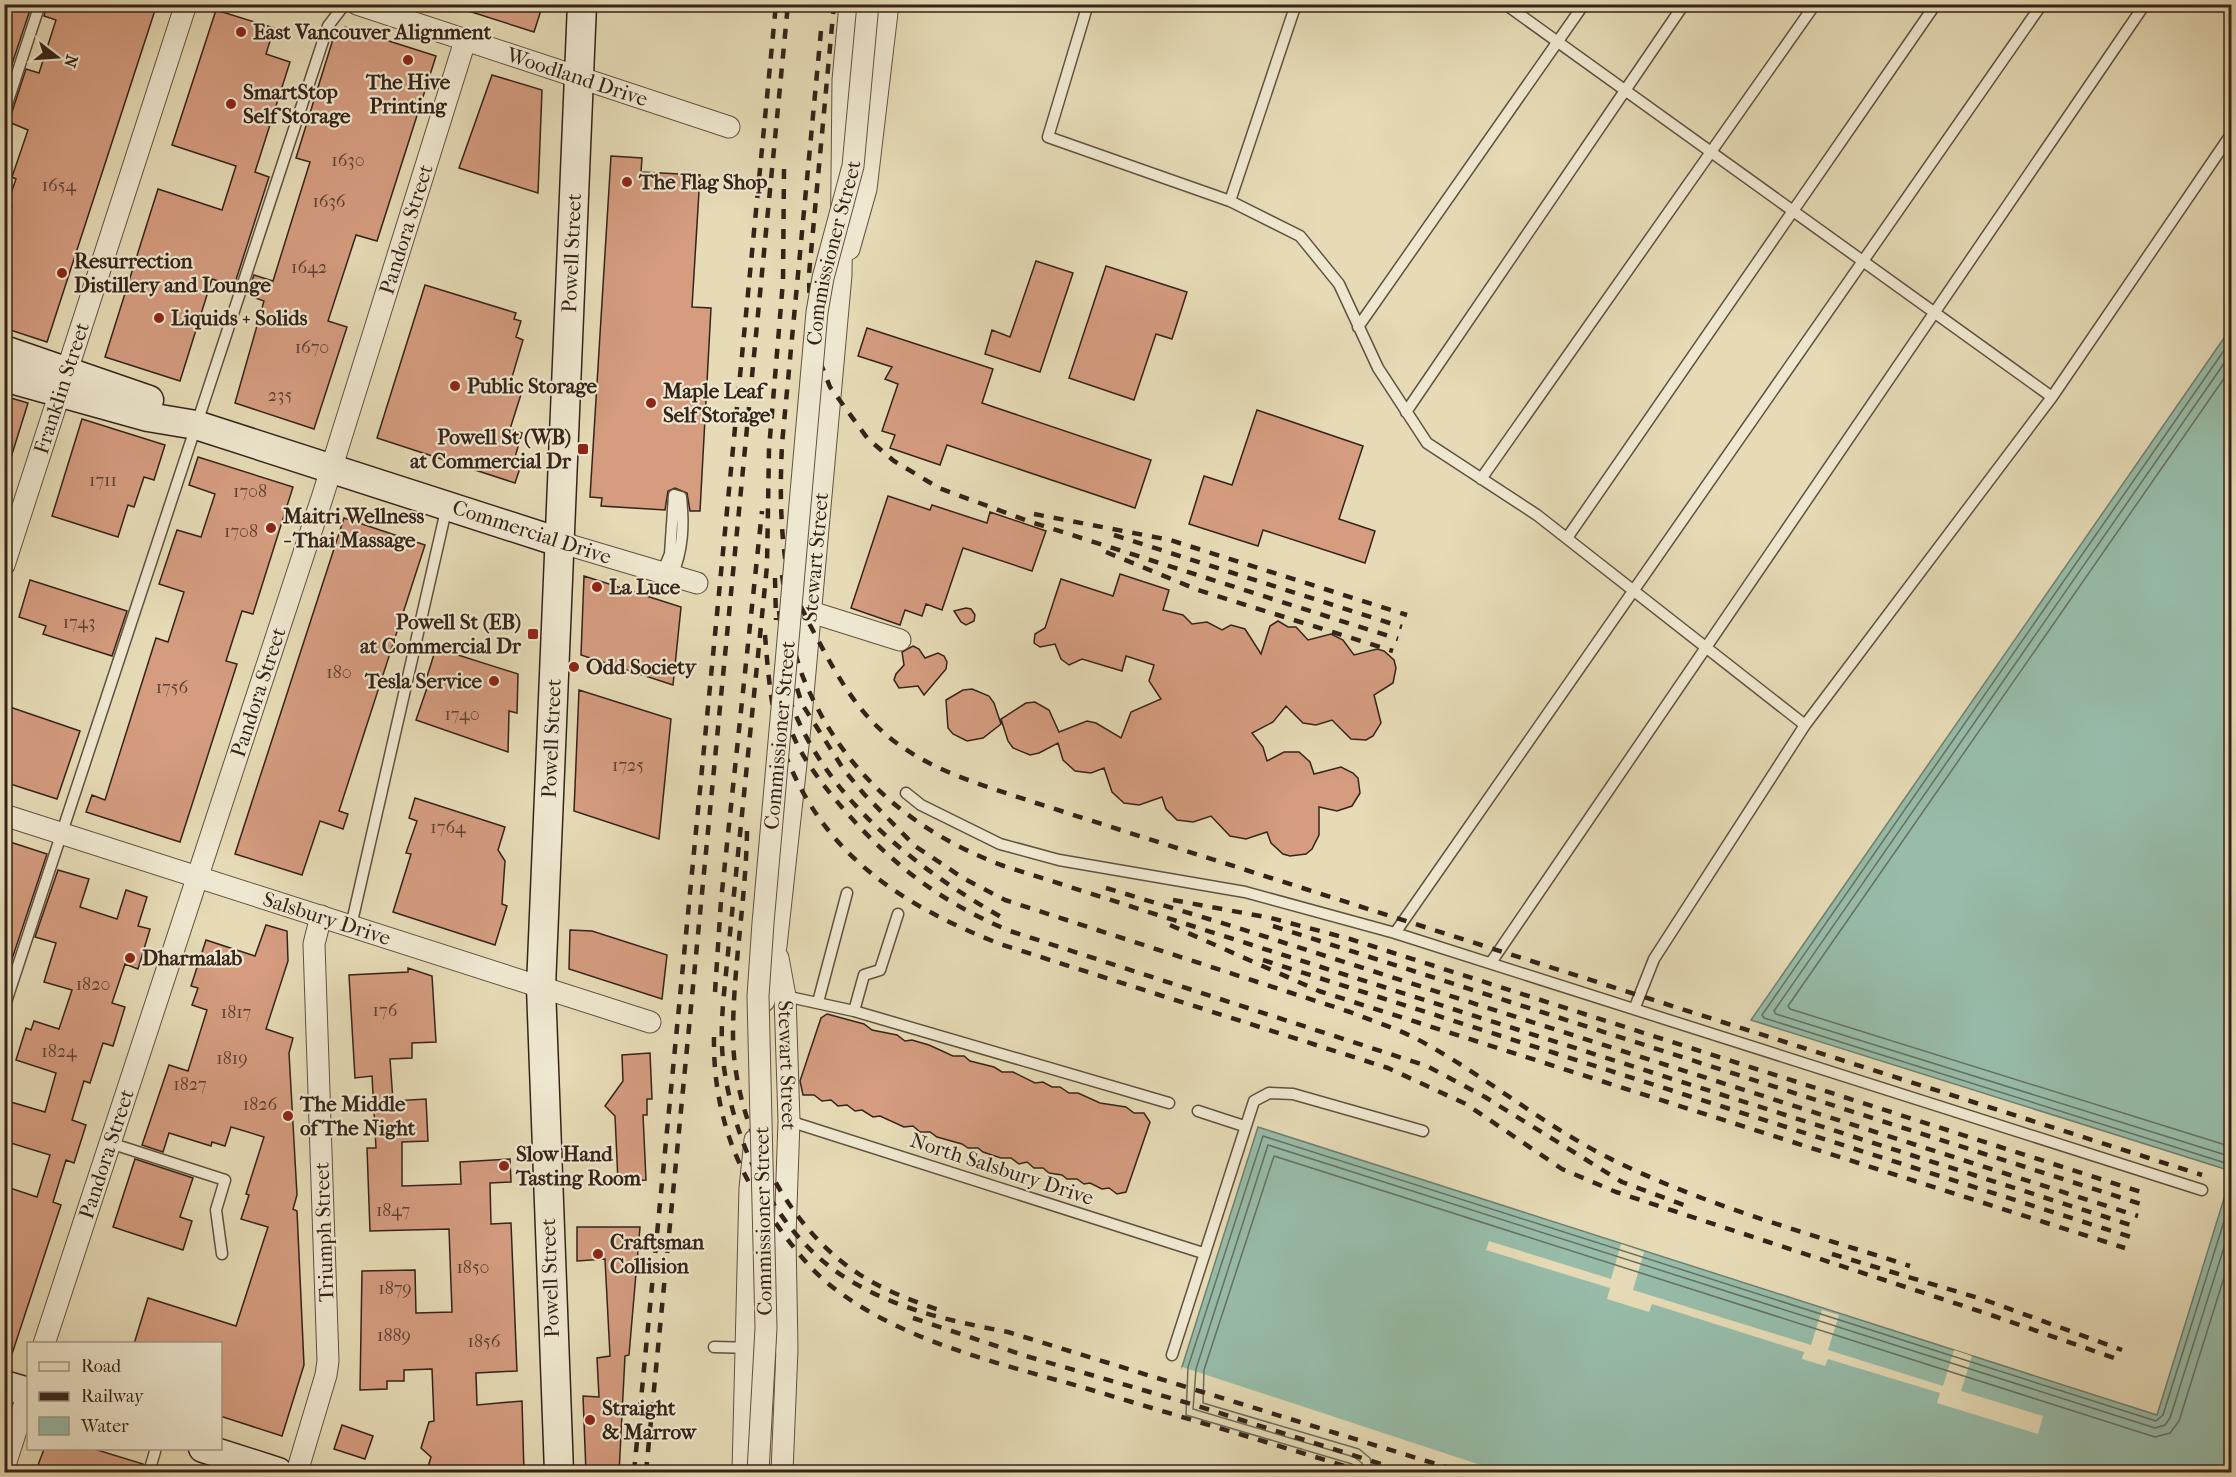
<svg xmlns="http://www.w3.org/2000/svg" width="2236" height="1477" viewBox="0 0 2236 1477" font-family="'IM FELL French Canon',serif">
	<style>
		.water { fill: #97bca9; stroke: #707f6f; stroke-width: 1.5 }
		.pier { fill: #e6dbb6 }
		.lines { fill: none; stroke-linecap: round; stroke-linejoin: round }
		.shore { stroke: #667061; stroke-width: 1.5 }
		.building { fill: #d59c80; stroke: #352319; stroke-width: 1.5 }
		.lane-casing { stroke: #615140; stroke-width: 13 }
		.street-casing { stroke: #615140; stroke-width: 23 }
		.secondary-casing { stroke: #352319; stroke-width: 31 }
		.lane { stroke: #efe8d0; stroke-width: 10 }
		.street { stroke: #efe8d0; stroke-width: 21 }
		.secondary { stroke: #efe8d0; stroke-width: 28 }
		.rail { stroke: #352319; stroke-width: 4.5; stroke-dasharray: 10 10; stroke-linecap: butt }
		.street-bridge-casing { stroke: #615140; stroke-width: 23; stroke-linecap: butt }
		.street-bridge { stroke: #efe8d0; stroke-width: 21 }
		.poi-dot { fill: #8f2418; stroke: #efe8d0; stroke-width: 2 }
		.labels { text-anchor: middle; dominant-baseline: central; stroke-width: 4.5; stroke-linejoin: round; paint-order: stroke }
		.number-label { font-size: 18px; fill: #5d4133 }
		.poi-label { font-size: 21px; font-weight: bold; fill: #352319; stroke: #efe8d0; text-anchor: start }
		.street-label { font-size: 21px; fill: #352319; stroke: #efe8d0 }
	</style>
	<rect width="100%" height="100%" fill="#e6dbb6"/>
	<filter id="stains"><feTurbulence type="fractalNoise" baseFrequency=".00333" numOctaves="4"/><feColorMatrix values="0 0 0 0 .2 0 0 0 0 .09 0 0 0 0 .02 0 0 0 .5 -.17"/></filter>
	<radialGradient id="worn" r=".72"><stop offset=".6" stop-color="#630" stop-opacity="0"/><stop offset="1" stop-color="#630" stop-opacity=".3"/></radialGradient>
	<path class="water" d="M2231 328V1171L1751 1020Z
		M1258 1127 2157 1415 2231 1176V1472H1360L1179 1421 1182 1367Z"/>
	<path class="pier" d="M1489 1241 1611 1279 1621 1244 1644 1252 1633 1290 1811 1345 1822 1310 1839 1315 1828 1350 1943 1386 1954 1350 1972 1356 1961 1391 2043 1416 2038 1434 1937 1403 1940 1393 1828 1359 1825 1366 1802 1359 1804 1352 1652 1304 1649 1312 1607 1299 1610 1288 1486 1250Z
		M1182 1367 1499 1471 1502 1472H1349L1178 1424 1176 1421 1178 1378Z"/>
	<g class="lines">
		<path class="shore" d="M2232 339 1762 1015 1764 1018 2232 1165
			M2232 352 1774 1011 1776 1014 2232 1157
			M2232 367 1788 1006 1790 1009 2232 1147
			M1357 1472 1352 1464 1186 1415 1188 1367 1263 1136 2156 1421 2163 1415 2232 1196
			M1364 1472 1362 1463 1354 1457 1193 1409 1196 1369 1268 1145 2155 1428 2165 1425 2170 1418 2232 1222
			M1373 1472 1370 1458 1359 1449 1203 1403 1204 1370 1274 1156 2155 1437 2170 1433 2179 1421 2232 1252"/>
	</g>
	<path class="building" d="M4 4H32L4 88Z
		M47 4H157L47 342 4 328V230L12 206 7 205 16 179 12 177 28 130 4 120 11 115 26 69 39 73 56 20 44 16Z
		M460 4H543L534 32 459 8Z
		M216 10 274 28 266 54 290 62 255 172 269 177 234 286 212 279 180 381 105 357 158 189 222 210 236 166 172 145Z
		M345 27 436 56 377 241 356 235 328 321 347 327 314 429 235 403 264 301 250 296 252 291 249 290 254 275 273 281 310 162 296 158 334 36Z
		M492 75 542 90 538 193 459 168Z
		M611 156 642 158 641 172 700 175 692 307 711 308 700 511H690L687 493 675 488 668 491 665 510 601 506 602 498 590 497Z
		M1036 261 1073 273 1040 372 985 354 992 330 1010 337Z
		M1106 266 1187 292 1172 339 1156 334 1134 400 1069 378Z
		M425 285 516 313 514 319 521 321 516 337 523 340 510 384 523 388 510 429 522 433 515 457 523 459 515 483 377 438Z
		M867 328 993 369 982 403 1151 460 1135 508 947 445 940 465 890 448 895 435 882 431 898 384 885 379 892 367 858 356Z
		M4 396 28 403 8 467 4 466Z
		M1257 410 1363 446 1339 519 1375 531 1365 563 1263 530 1258 546 1189 524 1204 476 1232 485Z
		M82 419 165 445 154 480 144 477 134 507 128 505 118 537 52 516Z
		M198 457 293 487 253 614 242 611 226 661 237 664 180 842 86 812 92 795 105 800 156 638 168 642 184 592 159 584 177 530 201 537 215 494 189 485Z
		M888 496 930 510 932 505 987 523 990 512 1046 531 1032 571 963 548 942 610 926 604 922 616 905 610 900 625 851 608Z
		M344 518 425 545 339 811 348 814 343 829 320 821 302 875 235 854Z
		M1120 574 1169 590 1163 610 1183 615 1192 624 1207 622 1222 630 1231 625 1245 629 1261 654 1270 626 1278 621 1288 627H1296L1308 640 1331 634 1343 640 1354 655 1377 649 1384 651 1394 660 1396 668 1393 683 1374 695 1381 723 1373 736 1366 740 1351 739 1332 720 1316 725 1303 723 1286 706 1273 722 1252 733 1263 747 1267 761 1284 752H1299L1310 762 1314 774 1341 767 1353 773 1358 778 1360 793 1352 806 1337 811 1319 807V835L1312 849 1306 854 1290 856 1283 854 1271 843 1267 832 1246 839 1230 836 1211 816 1193 822 1177 820 1166 809 1162 797 1139 805 1124 803 1112 792 1104 768 1091 773 1075 771 1063 760 1058 743 1039 753 1030 755 1013 748 1008 741 1001 719 1026 703 1035 702 1049 710 1059 732 1087 721 1096 723 1121 738 1131 712 1161 699 1149 681 1154 665 1126 656 1122 671 1082 659 1069 665 1061 659 1055 644 1040 647 1034 643 1035 634 1045 628 1061 579 1113 596Z
		M584 576 681 607 673 685 581 655Z
		M30 580 127 611 112 656 43 634 46 626 19 617Z
		M966 608 971 609 975 615 974 621 966 625 961 622 954 611Z
		M913 646 919 649 925 658 938 653 944 656 947 662 946 669 924 695 918 686 899 688 894 680 896 674 904 665 902 652Z
		M436 648 518 674 517 713 509 711 508 752 416 720 428 685 425 683Z
		M972 689 989 696 994 703 1001 724 983 738 967 741 953 734 948 728 946 700 963 690Z
		M579 690 671 719 659 839 574 811Z
		M4 705 80 731 57 799 4 782Z
		M415 798 505 827 498 850 505 861 502 904 507 906 495 945 393 912 411 854 406 853 417 821 409 818Z
		M4 840 47 854 6 977 4 976Z
		M58 870 89 879 80 907 117 919 126 890 147 897 138 926 150 929 138 969 125 964 112 1003 125 1007 113 1046 103 1043 90 1083 84 1081 72 1120 86 1125 74 1163 66 1160 53 1202 61 1205 7 1369 4 1368V1186L37 1197 50 1155 4 1141V1100L45 1112 56 1073 16 1060 26 1028 31 1030 34 1021 59 1029 72 990 44 982 56 943 35 937Z
		M266 925 287 931 288 961 266 1029 293 1038 289 1053 297 1195 293 1209 297 1211 304 1365 282 1436 220 1416V1344H134L148 1298 236 1326 268 1227 241 1219 249 1195 246 1194 264 1137 231 1127 225 1146 212 1142 211 1146 169 1133 163 1152 142 1145 169 1065 188 1071 207 1010 192 1005 198 988 191 986 206 940 255 956Z
		M570 930 592 931 667 955 662 999 569 969Z
		M408 968 432 976 436 1042 412 1043V1058L390 1059 393 1101 426 1099 428 1141 402 1142V1186L461 1184 460 1162 510 1159 511 1182 490 1183 491 1224 511 1223 517 1371 476 1373 477 1405 522 1401 524 1473H426L431 1457 421 1448 429 1422 434 1421 432 1369 404 1370V1381H387V1389L360 1390 362 1271 415 1270 416 1313 452 1312 449 1229 370 1231 367 1148H376L372 1076 355 1078 349 975 408 972Z
		M827 1014 864 1024 872 1030 897 1035 905 1041 912 1040 929 1045 953 1056H964L970 1061 994 1067 1002 1072H1013L1035 1083 1043 1082 1052 1087H1060L1069 1093H1078L1100 1103 1126 1107 1134 1113H1144L1150 1122 1126 1192 1117 1194 1109 1188 1102 1189 1090 1183 1084 1184 1077 1179H1067L1062 1175 1049 1173 1043 1168H1034L1027 1162 1019 1164 1011 1158H1001L983 1152 978 1148H968L962 1144 937 1137 930 1132H920L913 1126 904 1127 880 1116 873 1117 862 1110 855 1111 847 1105 838 1106 831 1100 822 1101 814 1095H803L800 1081 821 1018Z
		M650 1053 652 1099H647V1115H643L646 1180 618 1182 615 1116 605 1106 623 1081 622 1055Z
		M135 1159 193 1178 180 1217 192 1221 183 1250 113 1227Z
		M577 1227H640L629 1355 625 1356 619 1473H586L583 1396 599 1397 597 1358 610 1356 605 1259 577 1261Z
		M342 1425 373 1436 365 1459 334 1449Z
		M44 1449H94L143 1464 142 1473H60L38 1465Z"/>
	<g class="lines">
		<g class="lane-casing">
			<path id="lane" d="M1088 4 1048 137 1230 201 1300 236 1339 284 1378 368 1427 443 1537 515 1805 725
				M1505 4 2052 397
				M4 113 40 4
				M1230 201 1296 4
				M1358 327 1584 4
				M1406 412 1684 4
				M1481 479 1815 4
				M1567 538 1936 4
				M662 573 670 554 674 495 681 497C684 525 683 550 672 576
				M906 793 921 805 1000 844 1059 860 1245 892 1395 933 2202 1190
				M351 926 447 506
				M1395 933 2042 4
				M1492 961 2145 4
				M785 996 854 1011 1169 1103
				M818 1002 847 893
				M1635 1007 1654 959 1805 725 2052 397 2232 133
				M4 1008 328 26 345 4
				M854 1011 864 975 880 970 898 914
				M1198 1111 1244 1126
				M789 1121 1203 1253
				M110 1143 225 1180 216 1210 222 1254
				M714 1347 787 1349
				M1172 1355 1254 1101 1269 1093 1293 1094 1423 1131
				M149 1472 156 1448"/>
		</g>
		<g class="street-casing">
			<g id="street">
				<path id="s1" d="M357 4 729 127"/>
				<path d="M849 249 866 189 888 4"/>
				<path d="M559 542 697 583"/>
				<path id="s2" d="M4 565 186 4"/>
				<path d="M811 612 900 640"/>
				<path id="s3" d="M4 815 650 1022"/>
				<path id="s4" d="M778 958 785 996 789 1121 785 1236 787 1349 782 1472"/>
				<path id="s5" d="M764 1001 776 946 800 727 841 275 843 80 850 4"/>
				<path id="s6" d="M44 1344 323 495 465 41"/>
				<path d="M4 1468 28 1393"/>
				<path d="M297 1472 326 1375 328 1361 314 944 321 916"/>
				<path d="M743 1472 750 1188 755 1140"/>
			</g>
		</g>
		<g class="secondary-casing">
			<g id="secondary">
				<path d="M4 350 149 400"/>
				<path d="M4 377 148 417 196 425 559 542"/>
				<path d="M4 1385 28 1392"/>
				<path d="M203 1448 278 1472"/>
				<path id="s7" d="M559 1472 541 987 582 4"/>
			</g>
		</g>
		<use href="#lane" class="lane"/>
		<use href="#street" class="street"/>
		<use href="#secondary" class="secondary"/>
		<path class="rail" d="M834 4 809 274 810 321 817 354 830 387 868 439 894 461 939 488 1028 521 1398 639
			M821 31 782 444C780 486 780 529 787 571 791 590 802 608 810 625 834 670 856 714 898 744 939 774 989 787 1036 803L2202 1175
			M784 169 783 281 769 449 767 566 726 973C723 1002 720 1031 723 1060 733 1145 778 1241 856 1284 903 1311 955 1322 1008 1332L1462 1472
			M1034 514 1170 540 1407 615
			M1114 535 1402 627
			M1106 552 1198 590 1393 651
			M782 575C787 610 791 649 805 682 844 773 910 830 1001 865L2137 1227
			M775 578 776 620
			M779 611 782 641 802 704 844 770 864 794 915 846 963 878 1005 900 1350 1012C1372 1021 1396 1028 1417 1039 1483 1074 1540 1123 1607 1157 1702 1205 1808 1233 1910 1266
			M765 635C768 672 771 713 783 748 821 854 901 905 1000 944L1388 1068 1466 1104 1562 1169 1616 1192 1994 1316 2120 1360
			M779 659C800 778 904 862 1003 918
			M778 697C784 713 790 729 797 744 809 768 828 791 845 811 895 867 941 902 1010 931L1427 1066 1485 1097 1622 1182 1684 1205
			M747 831C746 899 733 967 733 1035 733 1119 783 1222 853 1270 878 1288 910 1300 939 1310
			M1106 888 1232 926 2138 1216
			M1173 900 1271 918 1350 939 2141 1192
			M1170 925 1319 991 2125 1248
			M1273 926 2144 1205
			M1263 960 2134 1238
			M715 992 721 901 762 511
			M714 1037C713 1100 730 1159 767 1211 787 1239 807 1268 835 1289 909 1345 1008 1365 1095 1391 1185 1418 1274 1444 1364 1472
			M1832 1254 1985 1300 2122 1350
			M913 1318 1026 1356 1191 1404 1406 1472
			M634 1472 776 4
			M646 1472 788 4"/>
		<g class="street-bridge-casing">
			<g id="street-bridge">
				<path id="s8" d="M758 1472 766 1328 758 996 763 923 817 312 823 278 853 166 868 4"/>
			</g>
		</g>
		<use href="#street-bridge" class="street-bridge"/>
	</g>
	<g class="poi-dot">
		<circle cx="241" cy="32" r="6"/>
		<circle cx="408" cy="60" r="6"/>
		<circle cx="231" cy="104" r="6"/>
		<circle cx="627" cy="182" r="6"/>
		<circle cx="62" cy="273" r="6"/>
		<circle cx="159" cy="318" r="6"/>
		<circle cx="455" cy="386" r="6"/>
		<circle cx="651" cy="403" r="6"/>
		<rect x="577" y="443" width="12" height="12" rx="3"/>
		<circle cx="271" cy="528" r="6"/>
		<circle cx="597" cy="587" r="6"/>
		<rect x="527" y="628" width="12" height="12" rx="3"/>
		<circle cx="574" cy="667" r="6"/>
		<circle cx="494" cy="681" r="6"/>
		<circle cx="130" cy="958" r="6"/>
		<circle cx="288" cy="1116" r="6"/>
		<circle cx="504" cy="1166" r="6"/>
		<circle cx="598" cy="1254" r="6"/>
		<circle cx="590" cy="1420" r="6"/>
	</g>
	<g class="labels">
		<g class="number-label">
			<text x="348" y="160">1630</text>
			<text x="59" y="185">1654</text>
			<text x="329" y="201">1636</text>
			<text x="309" y="267">1642</text>
			<text x="312" y="347">1670</text>
			<text x="280" y="395">235</text>
			<text x="103" y="480">1711</text>
			<text x="250" y="491">1708</text>
			<text x="241" y="531">1708</text>
			<text x="79" y="622">1743</text>
			<text x="339" y="672">180</text>
			<text x="172" y="687">1756</text>
			<text x="462" y="714">1740</text>
			<text x="628" y="765">1725</text>
			<text x="448" y="827">1764</text>
			<text x="93" y="984">1820</text>
			<text x="385" y="1010">176</text>
			<text x="236" y="1012">1817</text>
			<text x="59" y="1051">1824</text>
			<text x="232" y="1058">1819</text>
			<text x="190" y="1084">1827</text>
			<text x="260" y="1104">1826</text>
			<text x="393" y="1210">1847</text>
			<text x="473" y="1267">1850</text>
			<text x="395" y="1288">1879</text>
			<text x="394" y="1335">1889</text>
			<text x="484" y="1341">1856</text>
		</g>
		<g class="poi-label">
			<text x="253" y="32">East Vancouver Alignment</text>
			<text x="408" y="82" text-anchor="middle">The Hive<tspan x="408" dy="24">Printing</tspan></text>
			<text x="243" y="92">SmartStop<tspan x="243" dy="24">Self Storage</tspan></text>
			<text x="639" y="182">The Flag Shop</text>
			<text x="74" y="261">Resurrection<tspan x="74" dy="24">Distillery and Lounge</tspan></text>
			<text x="171" y="318">Liquids + Solids</text>
			<text x="467" y="386">Public Storage</text>
			<text x="663" y="391">Maple Leaf<tspan x="663" dy="24">Self Storage</tspan></text>
			<text x="571" y="437" text-anchor="end">Powell St (WB)<tspan x="571" dy="24">at Commercial Dr</tspan></text>
			<text x="283" y="516">Maitri Wellness<tspan x="283" dy="24">- Thai Massage</tspan></text>
			<text x="609" y="587">La Luce</text>
			<text x="521" y="622" text-anchor="end">Powell St (EB)<tspan x="521" dy="24">at Commercial Dr</tspan></text>
			<text x="586" y="667">Odd Society</text>
			<text x="482" y="681" text-anchor="end">Tesla Service</text>
			<text x="142" y="958">Dharmalab</text>
			<text x="300" y="1104">The Middle<tspan x="300" dy="24">of The Night</tspan></text>
			<text x="516" y="1154">Slow Hand<tspan x="516" dy="24">Tasting Room</tspan></text>
			<text x="610" y="1242">Craftsman<tspan x="610" dy="24">Collision</tspan></text>
			<text x="602" y="1408">Straight<tspan x="602" dy="24">&amp; Marrow</tspan></text>
		</g>
		<g class="street-label">
			<text stroke="none"><textPath href="#s1" startOffset="232">Woodland Drive</textPath></text>
			<text stroke="none"><textPath href="#s6" startOffset="1172">Pandora Street</textPath></text>
			<text stroke="none"><textPath href="#s7" startOffset="1220">Powell Street</textPath></text>
			<text stroke="none"><textPath href="#s8" startOffset="1224">Commissioner Street</textPath></text>
			<text stroke="none"><textPath href="#s2" startOffset="186">Franklin Street</textPath></text>
			<text transform="translate(532 532) rotate(18)">Commercial Drive</text>
			<text stroke="none"><textPath href="#s5" startOffset="447">Stewart Street</textPath></text>
			<text stroke="none"><textPath href="#s6" startOffset="686">Pandora Street</textPath></text>
			<text stroke="none"><textPath href="#s8" startOffset="738">Commissioner Street</textPath></text>
			<text stroke="none"><textPath href="#s7" startOffset="734">Powell Street</textPath></text>
			<text stroke="none"><textPath href="#s3" startOffset="339">Salsbury Drive</textPath></text>
			<text stroke="none"><textPath href="#s4" startOffset="108">Stewart Street</textPath></text>
			<text stroke="none"><textPath href="#s6" startOffset="200">Pandora Street</textPath></text>
			<text transform="translate(1002 1169) rotate(18)">North Salsbury Drive</text>
			<text transform="translate(763 1221) rotate(-91)">Commissioner Street</text>
			<text transform="translate(324 1232) rotate(-92)">Triumph Street</text>
			<text transform="translate(550 1278) rotate(-92)">Powell Street</text>
		</g>
	</g>
	<rect width="2236" height="1477" fill="none" stroke="#e6dbb6" stroke-width="24"/>
	<rect x="6" y="6" width="2224" height="1465" fill="none" stroke="#352319" stroke-width="3"/>
	<rect x="12" y="12" width="2212" height="1453" fill="none" stroke="#352319" stroke-width="1.5"/>
	<rect x="27" y="1342" width="195" height="108" fill="#efe8d0" stroke="#a59987" stroke-width="1.5"/>
	<rect x="39" y="1362" width="30" height="9" fill="#efe8d0" stroke="#a59987" stroke-width="1.5"/>
	<text x="81" y="1372" font-size="18" fill="#352319">Road</text>
	<rect x="39" y="1392" width="30" height="9" fill="#352319" stroke="#a59987" stroke-width="1.5"/>
	<text x="81" y="1402" font-size="18" fill="#352319">Railway</text>
	<rect x="39" y="1417" width="30" height="18" fill="#97bca9" stroke="#a59987" stroke-width="1.5"/>
	<text x="81" y="1432" font-size="18" fill="#352319">Water</text>
	<g transform="translate(57 57) rotate(107)" stroke="#efe8d0" stroke-width="4.5" paint-order="stroke">
	<path d="M0-4.5L10 22L0 15L-10 22Z" fill="#352319"/>
	<text y="-9" font-size="16" font-weight="bold" text-anchor="middle" fill="#352319">N</text>
	</g>
	<rect width="100%" height="100%" filter="url(#stains)"/>
	<rect width="100%" height="100%" fill="url(#worn)"/>
</svg>
